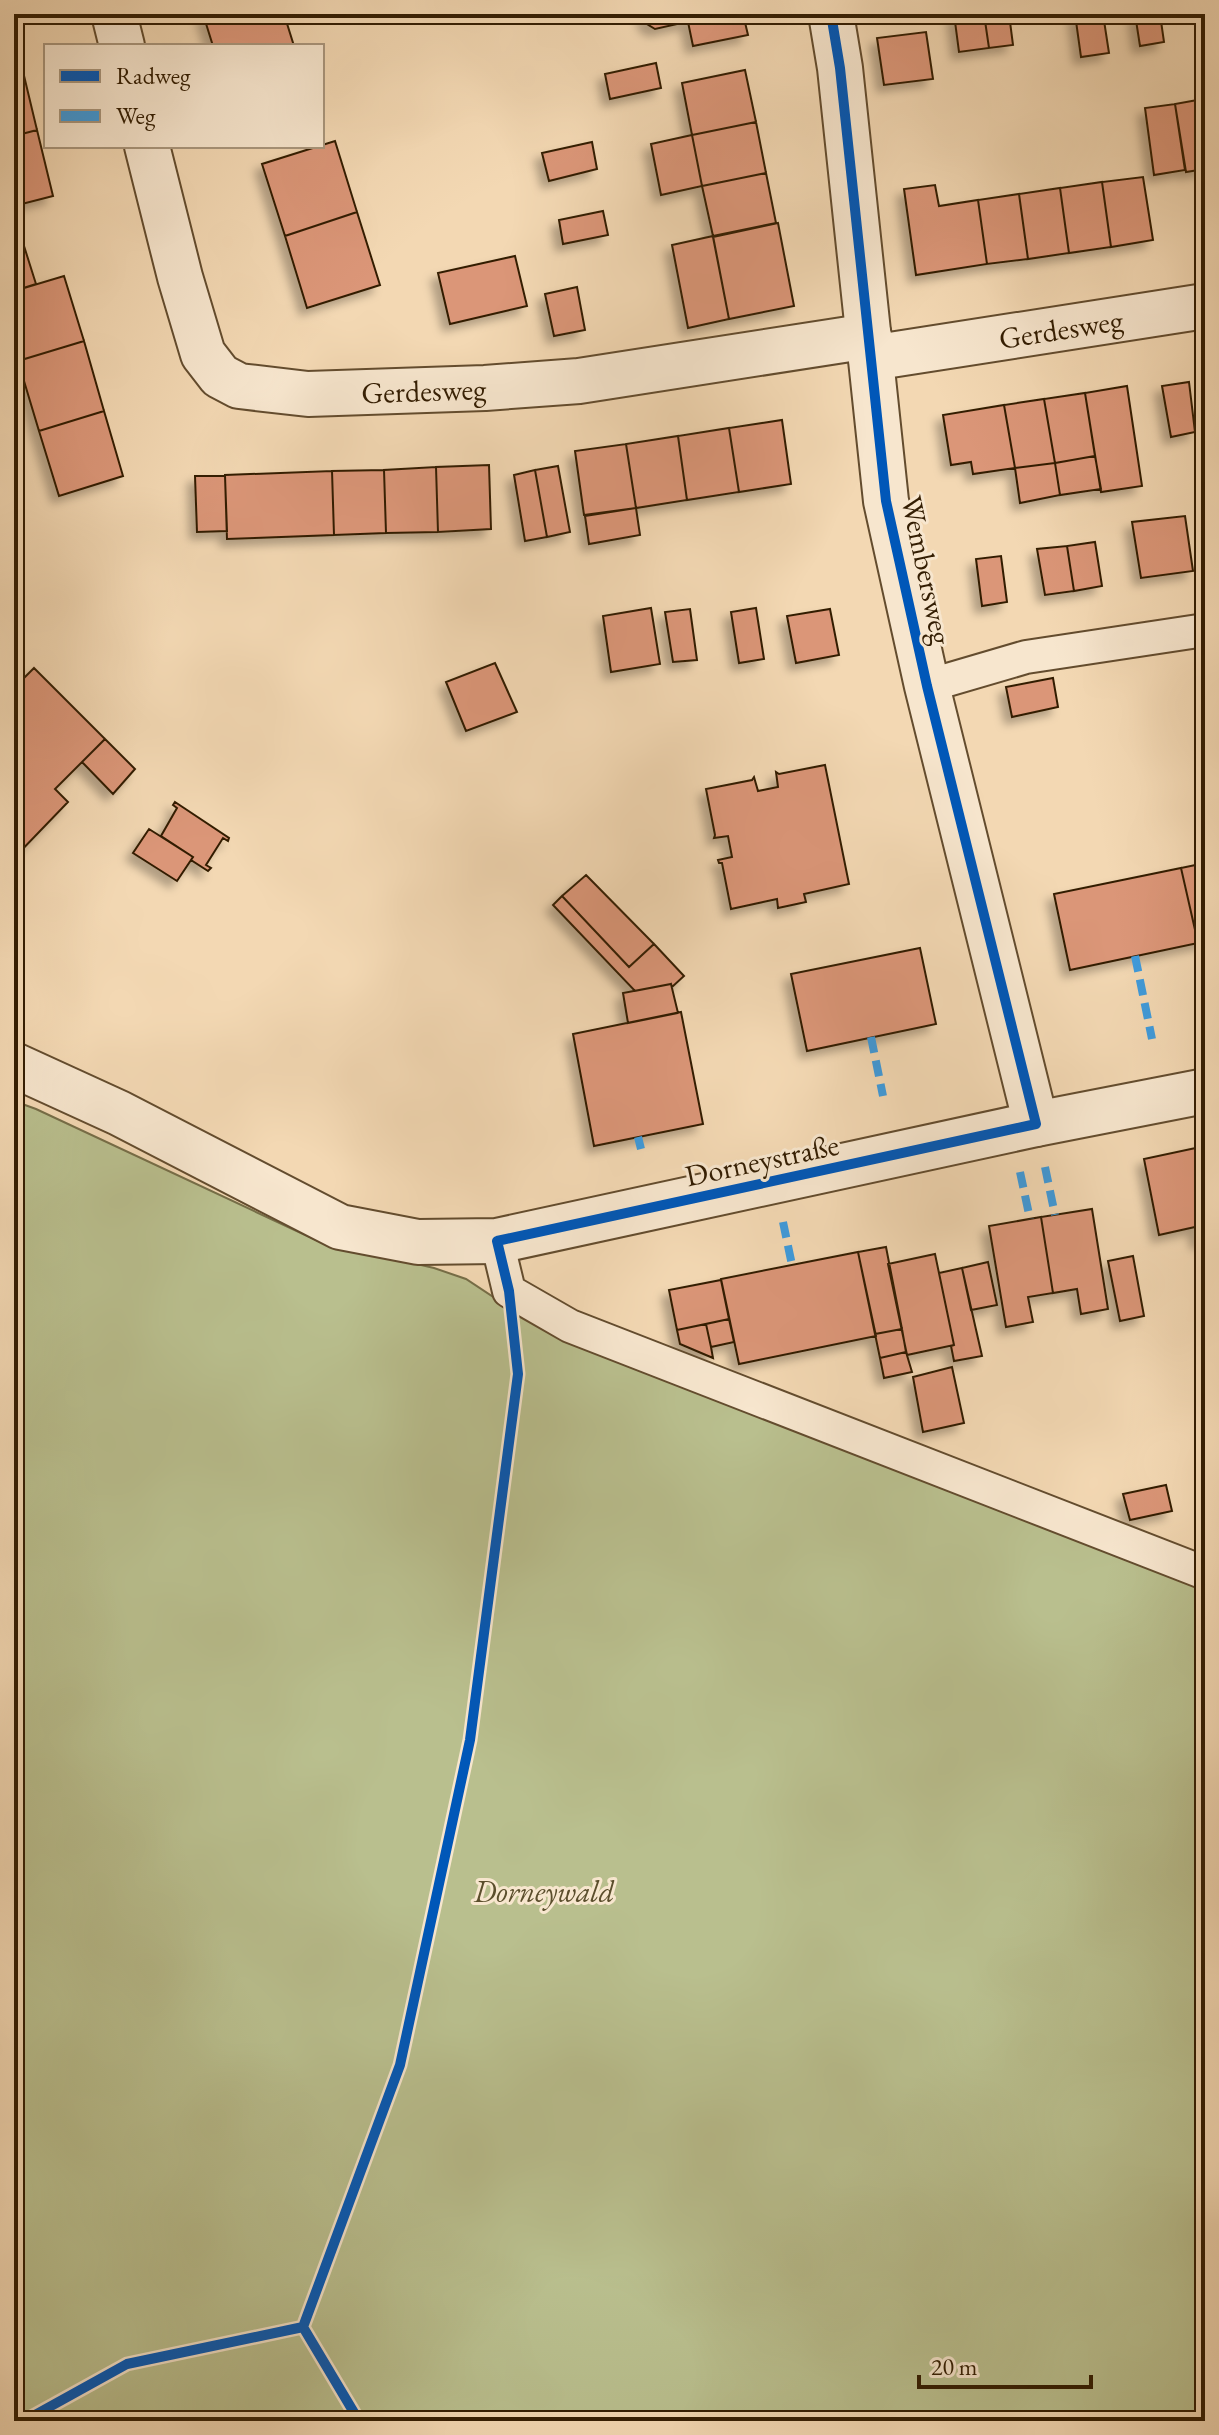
<svg xmlns="http://www.w3.org/2000/svg" width="1219" height="2435" viewBox="0 0 1219 2435" font-family="'EB Garamond',serif">
	<style>
		.green { fill: #b9bf8e; stroke: #766e48; stroke-width: 2 }
		.building { fill: #db9678; stroke: #331d02; stroke-width: 2; filter: url(#shadow) }
		.lines { fill: none; stroke-linecap: round; stroke-linejoin: round }
		.lane-casing { stroke: #634c2e; stroke-width: 36 }
		.street-casing { stroke: #634c2e; stroke-width: 48 }
		.lane { stroke: #f7e6ce; stroke-width: 32 }
		.street { stroke: #f7e6ce; stroke-width: 44 }
		.quiet { stroke: #3e9bdd; stroke-width: 8; stroke-dasharray: 16 8; stroke-linecap: butt }
		.cycleway-casing { stroke: #f7e6ce; stroke-width: 15 }
		.cycleway { stroke: #0057b8; stroke-width: 10 }
		.labels { text-anchor: middle; dominant-baseline: central; stroke-width: 6; stroke-linejoin: round; paint-order: stroke }
		.street-label { font-size: 30px; fill: #331d02; stroke: #f7e6ce }
		.park-label { font-size: 30px; font-style: italic; fill: #5b4e2c; stroke: #f7e6ce }
	</style>
	<defs>
		<filter id="shadow"><feDropShadow dx="-7" dy="7" stdDeviation="4" flood-color="#0004"/></filter>
	</defs>
	<rect width="100%" height="100%" fill="#f3d8b3"/>
	<filter id="stains"><feTurbulence type="fractalNoise" baseFrequency=".0025" numOctaves="4"/><feColorMatrix values="0 0 0 0 .2 0 0 0 0 .09 0 0 0 0 .02 0 0 0 .5 -.17"/></filter>
	<radialGradient id="worn" r=".72"><stop offset=".6" stop-color="#630" stop-opacity="0"/><stop offset="1" stop-color="#630" stop-opacity=".3"/></radialGradient>
	<path class="green" d="M14 1101 36 1109 318 1241 434 1268 466 1279 498 1300 1205 1587V2421H14Z"/>
	<path class="building" d="M203 14H284L294 46H213Z
		M643 14H722L655 29 647 24Z
		M722 14H743L748 35 693 46 688 22Z
		M954 14H984L989 48 959 52Z
		M984 14H1009L1013 45 989 48Z
		M1075 14H1103L1109 53 1081 57Z
		M1135 14H1160L1164 42 1140 46Z
		M926 32 933 79 884 85 877 38Z
		M20 59 37 130 14 136V61Z
		M656 63 661 88 610 99 605 74Z
		M745 70 756 122 692 135 682 83Z
		M1203 99 1205 169 1186 172 1175 104Z
		M1175 104 1185 170 1154 175 1145 108Z
		M756 122 766 173 702 186 692 135Z
		M37 130 53 196 14 206V136Z
		M692 135 702 186 661 195 651 144Z
		M335 141 357 212 285 236 262 164Z
		M592 142 597 169 549 181 542 153Z
		M766 173 776 223 713 236 702 186Z
		M1143 177 1153 240 1111 247 1102 182Z
		M1102 182 1111 247 1069 253 1060 188Z
		M935 185 939 206 978 200 987 264 916 275 904 189Z
		M1060 188 1069 253 1028 259 1019 194Z
		M1019 194 1028 259 987 264 978 200Z
		M603 211 608 235 563 244 559 220Z
		M14 212 24 246 14 248Z
		M357 212 380 285 307 308 285 236Z
		M778 223 794 306 729 319 713 237Z
		M713 236 729 319 688 328 672 245Z
		M24 246 36 284 14 291V248Z
		M515 256 527 306 450 324 438 273Z
		M64 276 84 341 18 361 14 347V291Z
		M577 287 585 330 554 336 545 294Z
		M84 341 104 411 39 431 18 361Z
		M1189 382 1195 432 1171 437 1162 386Z
		M1127 386 1142 486 1101 492 1085 393Z
		M1085 393 1095 456 1055 463 1044 399Z
		M1044 399 1055 463 1015 468 1004 405Z
		M1004 405 1015 468 973 474 971 462 951 465 943 415Z
		M104 411 123 476 59 496 39 431Z
		M782 420 791 484 739 492 729 428Z
		M729 428 739 492 687 500 678 436Z
		M678 436 687 500 636 508 626 444Z
		M626 444 636 508 584 515 575 451Z
		M1095 456 1101 489 1060 495 1055 463Z
		M1055 463 1060 495 1020 503 1015 468Z
		M489 465 491 529 438 532 436 467Z
		M558 466 570 532 547 537 535 470Z
		M436 467 438 532 386 533 384 470Z
		M384 470 386 533 334 535 332 471Z
		M535 470 547 537 525 541 514 475Z
		M332 471 334 535 227 539 225 475Z
		M195 476H225L227 531 197 532Z
		M636 508 640 535 589 544 585 516Z
		M1185 516 1193 571 1141 578 1132 522Z
		M1095 542 1102 586 1074 591 1067 546Z
		M1067 546 1074 591 1045 595 1037 549Z
		M1001 556 1007 602 982 606 976 559Z
		M651 608 660 664 611 672 603 616Z
		M756 608 764 659 739 663 731 612Z
		M690 609 697 660 673 662 665 612Z
		M830 609 839 655 796 663 787 616Z
		M495 663 517 712 466 731 446 682Z
		M34 668 105 739 55 789 68 802 14 858V688Z
		M1053 678 1058 707 1012 717 1006 687Z
		M105 739 135 769 113 794 82 762Z
		M825 765 849 884 804 894 806 902 778 908 777 899 731 909 722 863H719L718 860 732 857 728 836 714 838 715 835 706 789 752 780 754 777 758 791 778 787 776 772 779 774Z
		M175 802 229 838 228 841 223 838 206 865 211 868 208 871 191 860 193 857 161 836 177 808 173 805Z
		M149 829 193 857 177 881 133 853Z
		M1205 863V941L1198 943 1181 868Z
		M1181 868 1198 943 1070 970 1054 894Z
		M586 875 654 944 629 967 562 896Z
		M562 896 629 967 654 944 684 976 672 987 671 984 635 991 553 905Z
		M920 948 936 1024 807 1051 791 974Z
		M671 984 678 1013 628 1023 623 993Z
		M681 1012 703 1124 594 1146 573 1034Z
		M1205 1146V1241L1198 1242 1195 1227 1159 1235 1144 1159Z
		M1092 1209 1108 1309 1081 1314 1077 1289 1053 1293 1041 1217Z
		M1041 1217 1053 1293 1028 1297 1033 1322 1006 1327 989 1226Z
		M886 1247 902 1329 875 1334 858 1252Z
		M858 1252 876 1336 739 1364 721 1279Z
		M935 1254 954 1345 907 1355 888 1264Z
		M1133 1256 1144 1316 1120 1321 1108 1261Z
		M988 1262 997 1305 971 1310 962 1268Z
		M962 1268 982 1356 954 1361 951 1346 954 1345 939 1273Z
		M721 1280 729 1319 677 1330 669 1290Z
		M729 1319 734 1342 711 1347 706 1324Z
		M706 1324 711 1347 713 1358 680 1344 677 1330Z
		M902 1329 906 1352 880 1358 875 1334Z
		M906 1352 912 1372 884 1378 880 1358Z
		M952 1367 964 1423 923 1432 913 1377Z
		M1166 1485 1172 1511 1130 1520 1123 1494Z"/>
	<g class="lines">
		<g class="lane-casing">
			<path id="lane" d="M927 686 1026 657 1205 630
				M497 1241 509 1291 570 1326 1205 1573"/>
		</g>
		<g class="street-casing">
			<g id="street">
				<path d="M114 14 122 46"/>
				<path d="M831 14 840 68 886 501 927 686 1036 1124"/>
				<path id="s1" d="M147 146 180 277 203 354 220 376 239 386 308 394 485 388 579 381 869 336"/>
				<path id="s2" d="M871 358 1205 306"/>
				<path d="M14 1065 119 1113 340 1227 418 1242 497 1241 1036 1124 1205 1091"/>
			</g>
		</g>
		<use href="#lane" class="lane"/>
		<use href="#street" class="street"/>
		<path class="quiet" d="M1135 956 1152 1039
			M871 1037 883 1096
			M638 1137 641 1149
			M1045 1167 1055 1215
			M1020 1172 1030 1219
			M783 1222 792 1265"/>
		<g class="cycleway-casing">
			<path id="cycleway" d="M24 2421 127 2364 303 2327
				M359 2421 303 2327 400 2065 470 1740 518 1374 509 1291 497 1241 1036 1124 927 686 886 501 840 68 831 14"/>
		</g>
		<use href="#cycleway" class="cycleway"/>
	</g>
	<g class="labels">
		<g class="street-label">
			<text stroke="none"><textPath href="#s2" startOffset="192">Gerdesweg</textPath></text>
			<text stroke="none"><textPath href="#s1" startOffset="450">Gerdesweg</textPath></text>
			<text transform="translate(927 570) rotate(78)">Wembersweg</text>
			<text transform="translate(762 1160) rotate(-12)">Dorneystraße</text>
		</g>
		<g class="park-label">
			<text x="544" y="1891">Dorneywald</text>
		</g>
	</g>
	<rect width="1219" height="2435" fill="none" stroke="#f3d8b3" stroke-width="48"/>
	<rect x="16" y="16" width="1187" height="2403" fill="none" stroke="#331d02" stroke-width="4"/>
	<rect x="24" y="24" width="1171" height="2387" fill="none" stroke="#331d02" stroke-width="2"/>
	<rect x="44" y="44" width="280" height="104" fill="#f7e6ce" stroke="#a9967c" stroke-width="2"/>
	<rect x="60" y="70" width="40" height="12" fill="#0057b8" stroke="#a9967c" stroke-width="2"/>
	<text x="116" y="84" font-size="24" fill="#331d02">Radweg</text>
	<rect x="60" y="110" width="40" height="12" fill="#3e9bdd" stroke="#a9967c" stroke-width="2"/>
	<text x="116" y="124" font-size="24" fill="#331d02">Weg</text>
	<path d="M919 2375v12h172v-12" fill="none" stroke="#331d02" stroke-width="4"/>
	<text x="931" y="2375" font-size="24" fill="#331d02" stroke="#f7e6ce" stroke-width="6" paint-order="stroke">20 m</text>
	<rect width="100%" height="100%" filter="url(#stains)"/>
	<rect width="100%" height="100%" fill="url(#worn)"/>
</svg>
